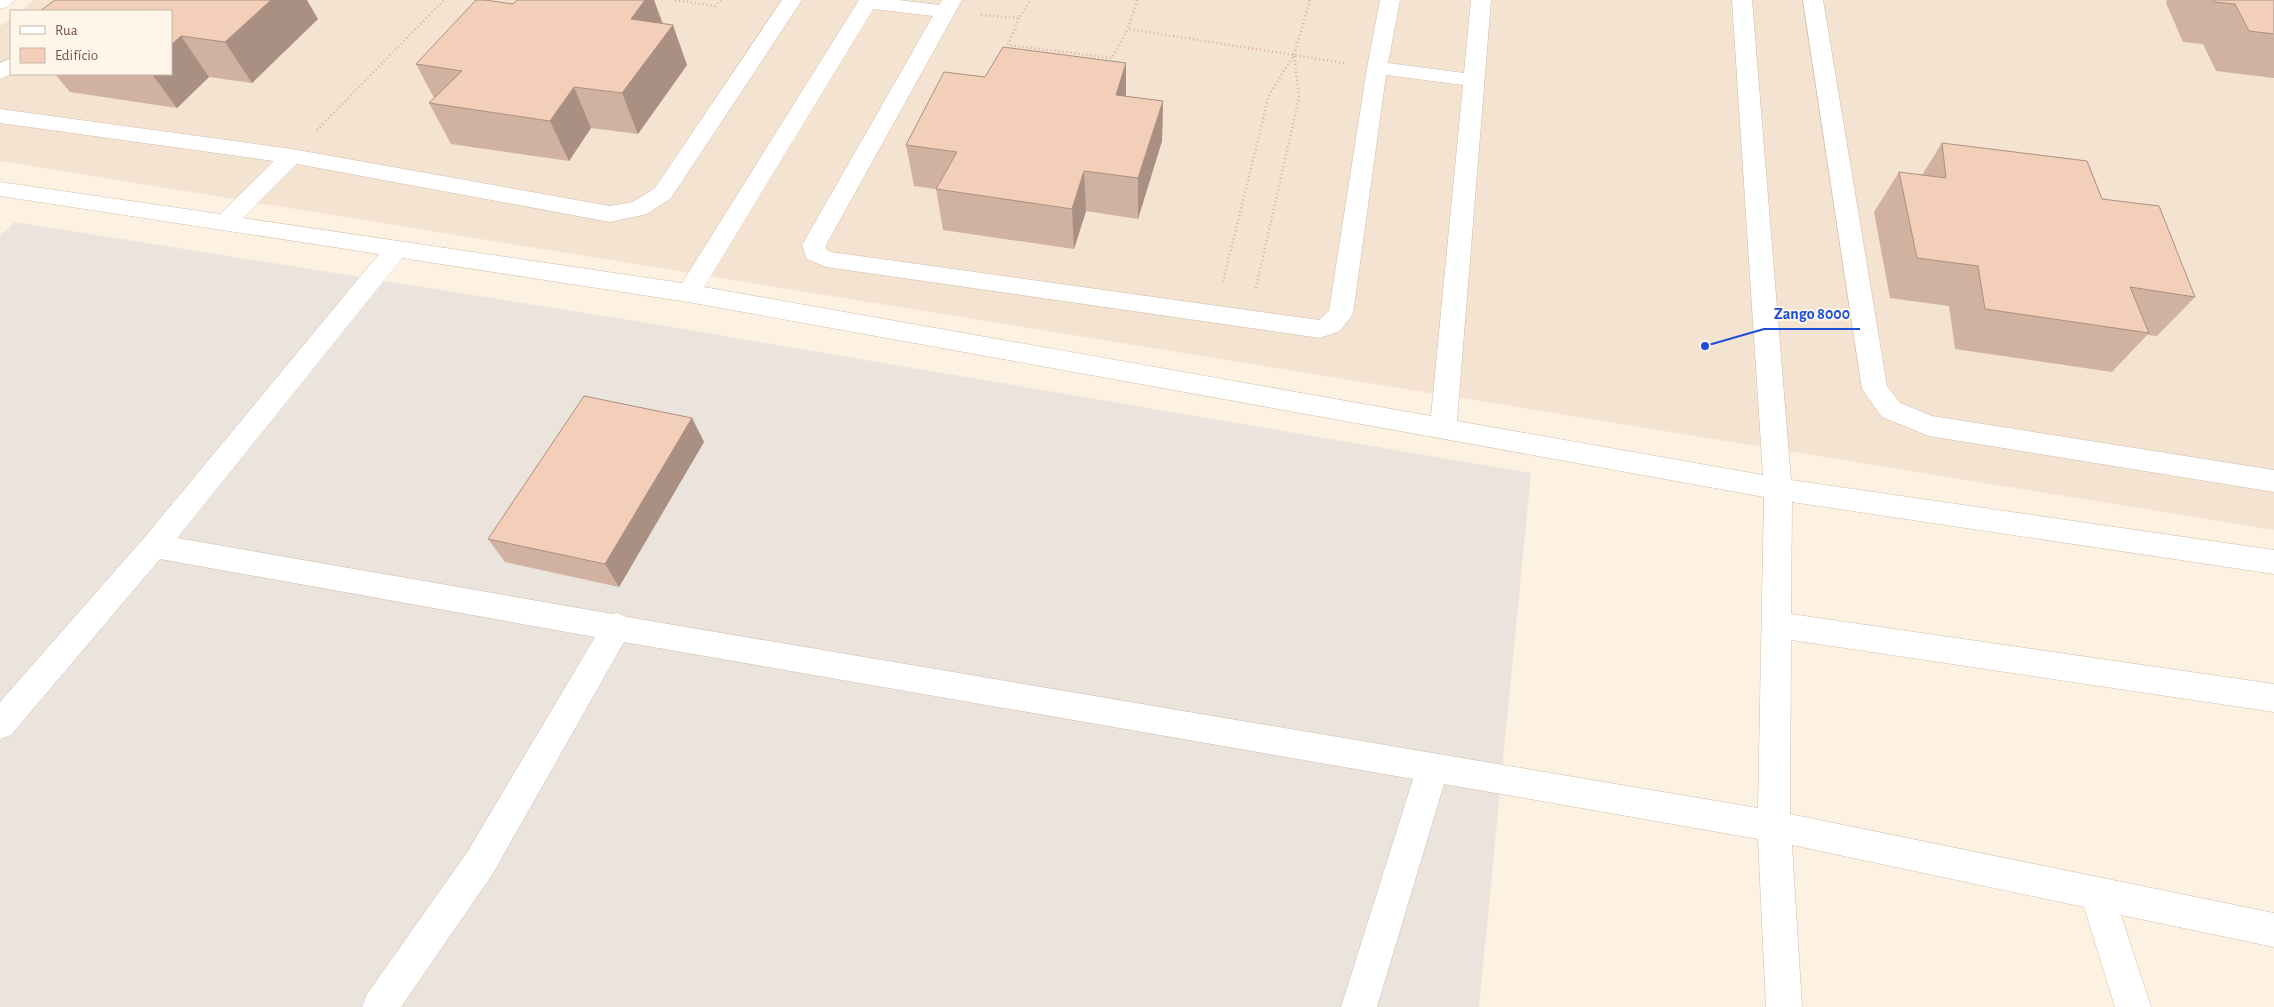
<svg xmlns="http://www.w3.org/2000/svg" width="2274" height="1007" viewBox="0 0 2274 1007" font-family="'Alegreya Sans',sans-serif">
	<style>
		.residential { fill: #f4e3d0 }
		.industrial { fill: #ebe4dd }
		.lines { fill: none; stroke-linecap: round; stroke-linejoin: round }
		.minor-casing { stroke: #d0bbab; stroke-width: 1 }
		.path { stroke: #d7b29c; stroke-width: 2.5; stroke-dasharray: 1 3; stroke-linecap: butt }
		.minor { fill: #fff; fill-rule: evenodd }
		.wall { fill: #d1b19f }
		.shaded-wall { fill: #aa9082 }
		.building { fill: #f3ceb9; stroke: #aa9082 }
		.leader { fill: none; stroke: #1d4ed8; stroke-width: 2 }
		.callout-dot { fill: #1d4ed8; stroke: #fff6e9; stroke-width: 2 }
		.callout-label { font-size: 16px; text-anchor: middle; font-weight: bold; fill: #1d4ed8; stroke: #fff6e9; stroke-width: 4; stroke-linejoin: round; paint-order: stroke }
	</style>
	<rect width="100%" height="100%" fill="#fdf2e2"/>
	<path class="residential" d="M34 0H2274V530L0 161V26L11 18V74H171V11H20Z"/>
	<path class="industrial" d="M15 222 642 322 1531 473 1479 1007H0V236Z"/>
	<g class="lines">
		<g class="minor-casing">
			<path id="minor" d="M0 0H15L7 7 0 9Z
				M782 0H802L671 198 647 214 610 222 297 164 243 218 682 283 859 0H898L939 5 942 0H962L826 245V249L831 252 1319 320 1329 311 1367 68 1380 0H1400L1388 63 1464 73 1471 0H1491L1457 421 1763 475 1732 0H1752L1791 480 2274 550V574L1792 502 1791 614 2274 684V712L1791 640 1790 814 2274 913V947L2121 915 2151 1007H2115L2084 907 1792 845 1802 1007H1766L1758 839 1444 784 1377 1007H1341L1413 779 624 642 492 875 401 1007H362L367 994 468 851 595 637 160 559 11 735 0 739V702L144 538 379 254 0 196V182L220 214 274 161 0 123V109L292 149 610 206 633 202 655 188ZM873 9 933 16 802 245 807 259 826 267 1320 338 1340 331 1353 314 1386 75 1463 85 1431 416 704 287ZM402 258 688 302 1764 497 1758 808 627 617 617 613 613 614 177 538Z
				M1803 0H1823L1887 386 1900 403 1932 416 2274 470V492L1929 436 1882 417 1862 389Z
				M11 58 12 74 0 79V63Z"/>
		</g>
		<path class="path" d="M675 0 715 6 721 0
			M1137 0 1128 29 1344 63
			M981 15 1019 18 1031 0
			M1019 18 1008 45 1112 58 1128 29
			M317 130 444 0
			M1223 282 1269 95 1294 55 1310 0
			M1256 288 1299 97 1294 55"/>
		<use href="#minor" class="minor"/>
	</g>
	<path class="wall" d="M517 0H654L663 23 687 65 638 134 591 128 569 161 451 144 429 103 434 98 416 64 513 4Z
		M2167 0H2274V78L2216 71 2203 44 2183 42 2166 3Z
		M171 11 318 19 252 83 209 77 177 108 70 92 55 74H171Z
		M1126 63V96L1163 101 1162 141 1138 219 1086 211 1074 249 943 230 936 189 914 186 906 145 985 77Z
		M1942 143 2102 199 2195 297 2157 336 2147 335 2112 372 1955 349 1949 306 1890 298 1874 212 1899 172 1922 175Z
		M692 418 704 442 619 587 505 562 488 539Z"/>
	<path class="shaded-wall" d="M271 0H307L318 19 252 83 225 42Z
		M645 0H654L665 32 631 19Z
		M673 25 687 65 638 134 622 93Z
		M181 36 209 77 177 108 152 74H171V45Z
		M1126 63V103L1116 95Z
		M574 87 591 128 569 161 550 121Z
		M1163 101 1162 141 1138 219V178Z
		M1084 171 1086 211 1074 249 1072 209Z
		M692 418 704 442 619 587 605 564Z"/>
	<path class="building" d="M55 0H271L225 42 181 36 171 45V11H40Z
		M476 0H485L513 4 517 0H645L631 19 673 25 622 93 574 87 550 121 429 103 462 71 416 64Z
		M2214 0H2274V34L2249 31 2235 4 2214 2Z
		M1003 47 1126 63 1116 95 1163 101 1138 178 1084 171 1072 209 936 189 957 152 906 145 944 72 985 77Z
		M1942 143 2087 161 2102 199 2159 206 2195 297 2130 287 2149 333 1985 309 1978 266 1917 258 1899 172 1946 178Z
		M584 396 692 418 605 564 488 539Z"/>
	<path class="leader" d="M1705 346L1764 329H1860"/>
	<circle class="callout-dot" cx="1705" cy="346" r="5"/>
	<g class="callout-label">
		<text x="1812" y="319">Zango 8000</text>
	</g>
	<rect x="10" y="10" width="162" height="65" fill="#fff6e9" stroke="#c8b6a9"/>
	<rect x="20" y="26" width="25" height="8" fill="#ffffff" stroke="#c8b6a9"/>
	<text x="55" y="35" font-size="15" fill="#755748">Rua</text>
	<rect x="20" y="48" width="25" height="15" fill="#f3ceb9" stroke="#c8b6a9"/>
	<text x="55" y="60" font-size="15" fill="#755748">Edifício</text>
</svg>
